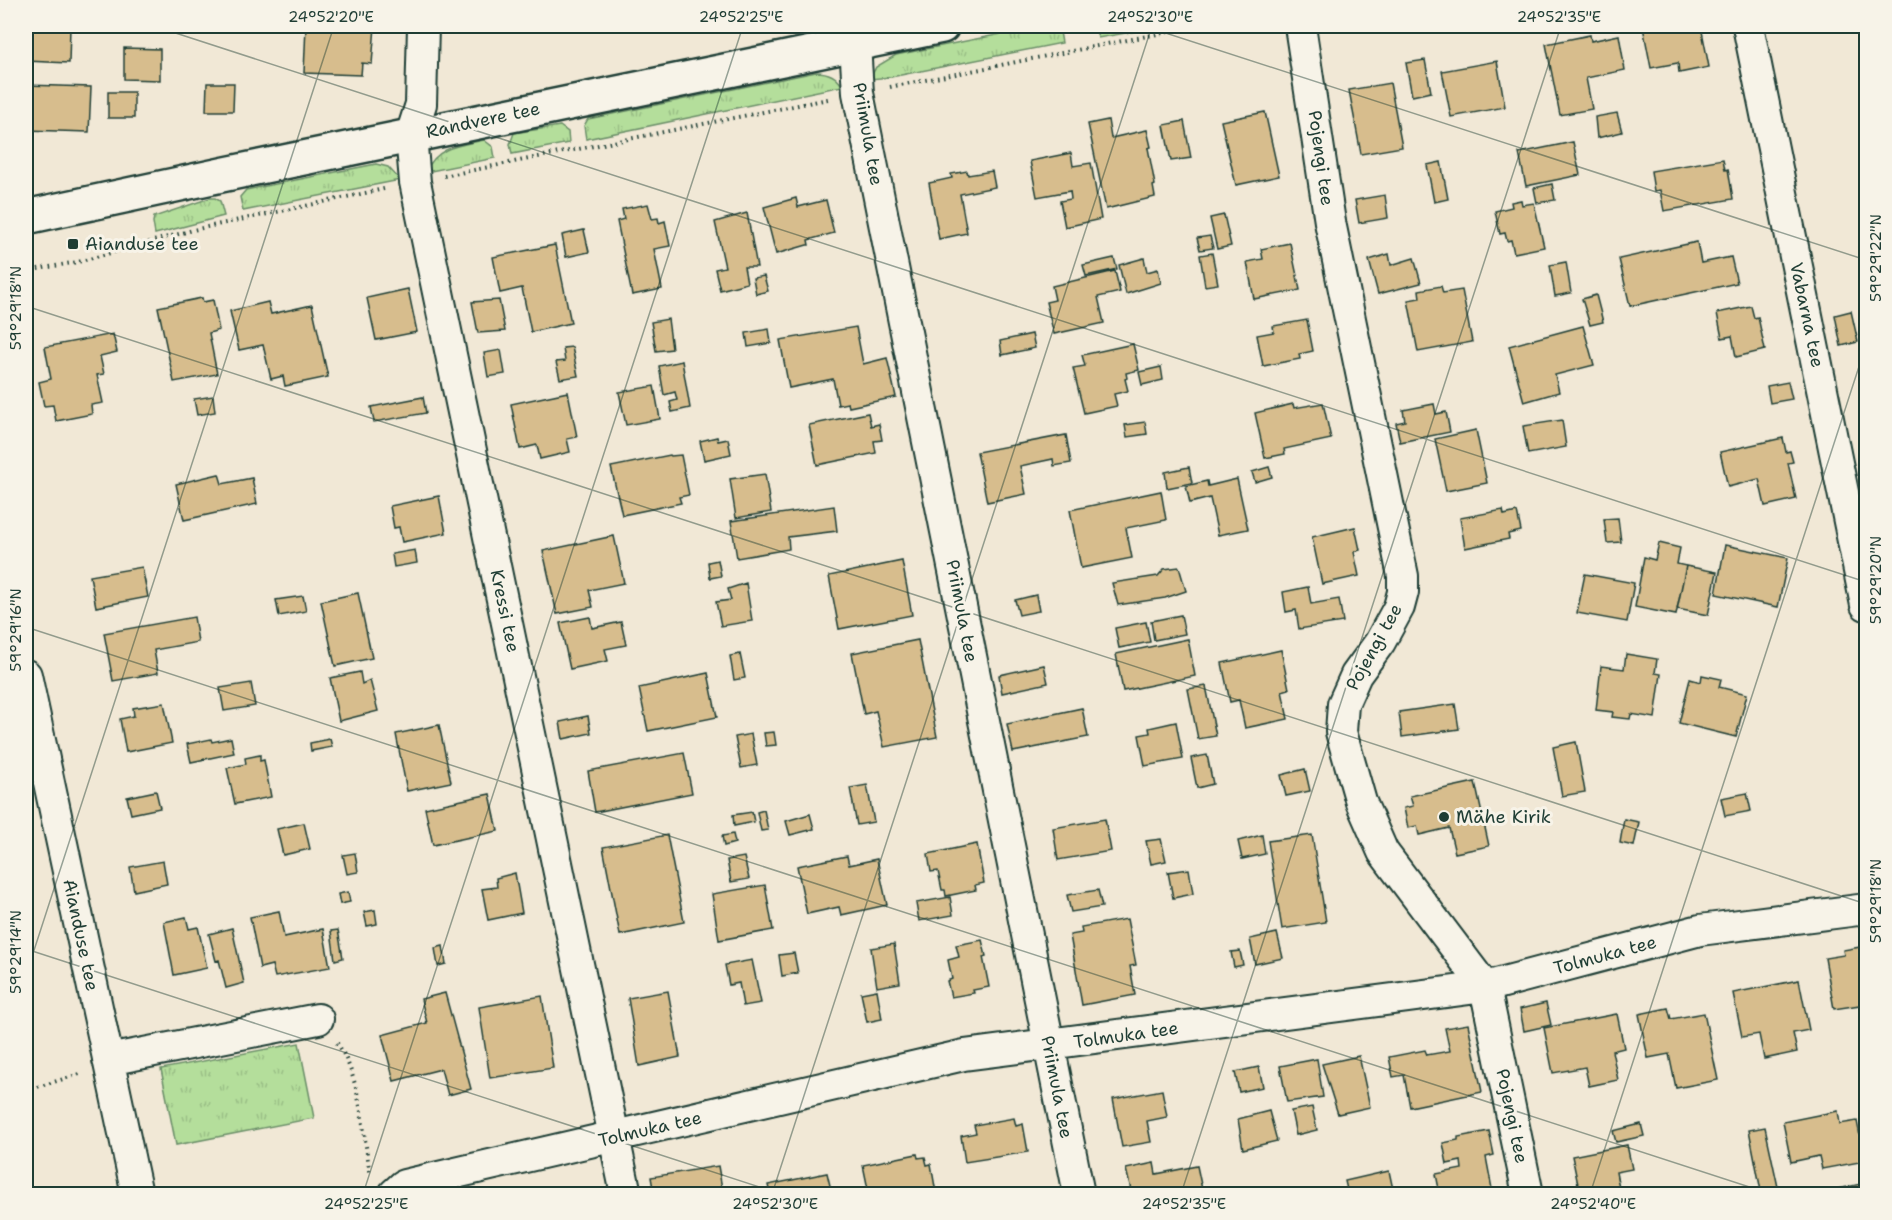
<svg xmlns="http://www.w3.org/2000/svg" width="1892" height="1220" viewBox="0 0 1892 1220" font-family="'Shantell Sans',sans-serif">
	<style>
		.grass { fill: url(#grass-tufts); stroke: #6a8e68; stroke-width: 1.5 }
		.building { fill: #d7bd8d; stroke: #1f3d34; stroke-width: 1.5 }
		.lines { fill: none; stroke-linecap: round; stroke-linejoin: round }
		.minor-casing { stroke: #1f3d34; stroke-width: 34 }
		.secondary-casing { stroke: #1f3d34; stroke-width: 38 }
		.path { stroke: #1f3d34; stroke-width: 4; stroke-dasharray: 1.5 4.5; stroke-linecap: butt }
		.minor { stroke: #f7f3e8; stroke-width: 30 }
		.secondary { stroke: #f7f3e8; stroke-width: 33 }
		.ticks { fill: none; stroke: #1f3d34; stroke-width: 1.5; stroke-opacity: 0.45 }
		.poi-dot { fill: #1f3d34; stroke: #f7f3e8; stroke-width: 2 }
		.labels { text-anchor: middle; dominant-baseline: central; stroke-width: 6; stroke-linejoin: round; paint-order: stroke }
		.street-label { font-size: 18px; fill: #1f3d34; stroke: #f7f3e8 }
		.poi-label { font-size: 18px; fill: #1f3d34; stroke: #f7f3e8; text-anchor: start }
		.neatline { fill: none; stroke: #1f3d34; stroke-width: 2 }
		.ticks-label { font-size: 15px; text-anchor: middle; fill: #1f3d34 }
	</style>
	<defs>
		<pattern id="grass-tufts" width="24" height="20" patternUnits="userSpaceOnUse" patternTransform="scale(1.5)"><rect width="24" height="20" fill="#b4de9b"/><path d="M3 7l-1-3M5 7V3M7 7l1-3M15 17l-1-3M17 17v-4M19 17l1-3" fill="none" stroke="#9abf86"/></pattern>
	</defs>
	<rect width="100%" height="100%" fill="#f1e8d6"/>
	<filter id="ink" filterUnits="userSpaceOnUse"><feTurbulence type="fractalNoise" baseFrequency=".0167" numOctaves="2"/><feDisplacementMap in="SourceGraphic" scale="12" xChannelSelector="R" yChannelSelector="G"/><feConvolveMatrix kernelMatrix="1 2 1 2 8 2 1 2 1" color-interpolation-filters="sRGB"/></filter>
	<g filter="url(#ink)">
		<path class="grass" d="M1041 26H1059L1062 43 891 77 870 79 876 67 896 55Z
			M1095 26H1165L1098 38Z
			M816 72C827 72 837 76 842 86L586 139 584 126 588 119Z
			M560 126 568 132 569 143 512 154 510 144 514 133Z
			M484 140 493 147 495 158 426 172C436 146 461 145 484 140Z
			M376 164 388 167 400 180 243 211 240 197 246 190Z
			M210 198H215L220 201 224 216 155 234 153 222 154 217Z
			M299 1043 314 1118 176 1145 161 1069Z"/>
		<path class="building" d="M26 26H70L69 63 26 61Z
			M306 26H375L372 64 362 63 361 75 304 73Z
			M498 26H542V28Z
			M1650 26H1701L1709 67 1679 73 1678 63 1651 68 1643 27Z
			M1857 26H1866V62H1865Z
			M1590 35 1591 41 1619 35 1625 70 1586 78 1592 109 1560 115 1546 44Z
			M124 48 160 49V80L124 79Z
			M1425 60 1431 92 1412 96 1406 63Z
			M1497 61 1505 107 1451 117 1442 71Z
			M207 83H234L233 111H206Z
			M1390 83 1402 147 1361 154 1349 90Z
			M26 85 91 87 89 132 26 130Z
			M108 92H134V118H108Z
			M1265 112 1279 176 1236 185 1221 121Z
			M1617 113 1622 132 1597 138 1595 117Z
			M1108 120 1111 138 1147 130 1151 147 1148 148 1155 185 1153 186 1155 197 1106 209 1088 124Z
			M1184 121 1191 158 1171 161 1164 125Z
			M1573 142 1580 175 1526 186 1519 153Z
			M1071 153 1073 166 1091 163 1101 219 1065 227 1060 201 1071 199 1070 191 1037 197 1030 161Z
			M1723 159 1725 170 1728 169 1733 199 1664 211 1660 190 1654 191 1651 171Z
			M1441 162 1448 199 1434 202 1427 165Z
			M967 171 968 175 992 171 995 187 960 194 967 233 939 239 929 183 952 178 951 174Z
			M1552 184 1555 200 1537 203 1534 188Z
			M1385 195 1388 218 1359 223 1355 200Z
			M796 198 798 207 826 200 834 233 808 240 809 245H807L776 254 764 207Z
			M1521 200 1522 205 1534 203 1544 247 1514 253 1511 240 1507 241 1505 233 1500 234 1495 211 1512 207 1511 202Z
			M648 204 652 219 658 218 659 223 665 221 670 246 654 249 662 289 632 295 617 221 624 219 622 209Z
			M747 213 757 267H744L747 283 720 290 715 269 725 267 715 222Z
			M1224 215 1231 246 1217 249 1210 218Z
			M584 230 589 252 566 257 562 235Z
			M1210 236 1213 248 1200 250 1197 238Z
			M1697 242 1701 263 1731 257 1737 283 1630 306 1619 259Z
			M1290 243 1300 290 1254 299 1247 262 1263 259 1261 249Z
			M555 245 571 323 531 332 522 288 500 293 493 257Z
			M1212 253 1218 284 1205 286 1200 255Z
			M1389 254 1391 265 1414 258 1421 283 1378 294 1369 260Z
			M1114 258 1117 269 1086 276 1083 265Z
			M1144 258 1147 272 1158 269 1161 283 1126 294 1119 265Z
			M1566 262 1571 293 1555 296 1550 265Z
			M1115 271 1120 292 1098 297 1104 323 1054 334 1046 302 1055 300 1052 286Z
			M764 276 768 291 756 294 753 278Z
			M1441 286 1443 293 1462 290 1472 342 1418 352 1408 300 1420 298 1419 290Z
			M408 289 417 332 376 340 367 298Z
			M1596 295 1603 322 1590 325 1582 299Z
			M202 298 203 302 213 300 219 330 209 333 217 374 174 382 158 307Z
			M499 300 505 331 478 333 472 302Z
			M268 302 271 314 312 305 328 377 285 386 283 376 271 379 263 345 239 350 230 311Z
			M1751 306 1754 318 1758 317 1765 350 1736 357 1732 336 1722 338 1717 313Z
			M1851 311 1858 342 1841 346 1835 315Z
			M668 319 672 349 656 351 651 322Z
			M1307 320 1313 351 1299 354 1300 359 1263 366 1257 335 1274 332 1273 326Z
			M1583 326 1594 365 1555 375 1559 392 1524 402 1509 346Z
			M856 327 863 364 887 358 896 397 849 407 848 403 838 405 833 379 789 388 780 340Z
			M769 329 771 343 748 347 746 333Z
			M113 334 117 352 100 356 104 374 97 375 103 403 91 405 92 414 56 421 53 405 44 406 39 382 51 379 45 347Z
			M1032 334 1035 348 1002 355 1000 341Z
			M1133 344 1139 370 1126 373 1127 378 1125 379 1128 391 1114 394 1117 406 1084 413 1073 368 1085 366 1082 355Z
			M572 347 578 376 560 379 556 362 565 361 563 348Z
			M501 350 505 374 488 377 484 353Z
			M682 361 690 408 672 412 670 402 677 400 675 392 664 395 659 366Z
			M1161 367 1163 380 1142 385 1139 372Z
			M1788 382 1792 399 1770 403 1767 386Z
			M654 386 660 419 626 425 619 392Z
			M568 392 577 437 567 439 570 452 540 459 537 445 520 449 511 404Z
			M213 396 215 412 197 415 194 399Z
			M423 397 426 413 374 422 371 407Z
			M1323 403 1331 439 1284 449 1285 454 1265 458 1255 413 1293 404 1294 408Z
			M1434 404 1436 414 1446 412 1450 432 1400 442 1396 423 1405 421 1403 410Z
			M868 413 871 426 879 424 882 440 874 441 876 453 817 465 809 425Z
			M1562 420 1566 447 1528 454 1523 426Z
			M1145 422 1147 434 1127 437 1125 425Z
			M1476 430 1487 483 1446 491 1435 439Z
			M1066 435 1071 463 1054 466 1053 459 1020 466 1026 494 987 502 977 452Z
			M717 437 718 441 728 439 731 454 704 460 700 441Z
			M1783 438 1786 452 1790 451 1793 462 1788 463 1796 499 1765 506 1759 479 1728 487 1720 452Z
			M670 455 671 456 681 455 689 495 679 497 681 503 622 515 611 467Z
			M1189 467 1192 483 1167 488 1165 472Z
			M1269 467 1272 477 1255 482 1252 472Z
			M219 474 222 484 252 478 257 504 184 520 176 484Z
			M765 474 771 512 736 518 730 479Z
			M1237 479 1248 529 1218 535 1210 498 1190 503 1186 486 1207 481 1208 486Z
			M1161 491 1166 520 1126 528 1132 558 1081 568 1070 510Z
			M439 496 446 533 402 542 399 527 394 528 390 506Z
			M834 506 837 531 788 537 789 549 737 558 731 521Z
			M1503 510 1504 515 1517 512 1521 531 1508 534 1509 539 1465 548 1460 518Z
			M1618 518 1621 542 1607 543 1604 519Z
			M1355 527 1360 550 1354 552 1359 576 1322 584 1312 537Z
			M614 536 624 583 589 590 593 607 557 614 543 551Z
			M1659 543 1680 548 1677 564 1686 566 1676 615 1635 607 1644 557 1655 560Z
			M1725 545 1788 558 1778 607 1716 594Z
			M415 550 417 563 394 567 392 554Z
			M718 560 721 576 710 578 708 562Z
			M902 561 912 615 839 629 829 576Z
			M1686 566 1717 572 1708 615 1677 609Z
			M142 567 148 597 96 607 90 576Z
			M1179 567 1186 591 1165 598 1118 605 1112 583 1158 576 1164 569Z
			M1585 574 1634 583 1627 622 1577 613Z
			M746 583 752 621 721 626 716 602 731 600 728 589Z
			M1308 587 1311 604 1339 599 1343 622 1299 629 1296 610 1286 612 1283 592Z
			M358 593 372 658 335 666 321 601Z
			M1036 595 1039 611 1019 615 1015 600Z
			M303 596 306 611 279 616 276 600Z
			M1181 615 1185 634 1154 640 1151 621Z
			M194 617 198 642 154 650 158 673 113 681 104 633Z
			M590 617 592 628 621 622 626 645 605 649 608 661 570 669 560 623Z
			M1146 622 1150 642 1119 648 1115 628Z
			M1188 639 1195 676 1123 691 1116 654Z
			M918 640 937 737 884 747 876 711 864 714 852 653Z
			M1281 650 1289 689 1282 691 1288 719 1245 728 1239 700 1230 702 1222 663Z
			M740 654 745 678 734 680 730 656Z
			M1626 654 1657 659 1655 673 1661 674 1655 718 1631 714 1630 719 1612 717 1613 712 1596 710 1601 666 1624 669Z
			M1044 665 1048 683 1002 693 999 675Z
			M360 672 362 684 370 680 378 711 339 721 330 678Z
			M708 673 717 717 648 731 639 688Z
			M1702 675 1721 679 1719 687 1747 694 1736 737 1679 723 1690 679 1701 682Z
			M251 683 255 706 224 711 220 688Z
			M1206 686 1216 736 1198 739 1188 689Z
			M164 703 172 743 126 752 120 719 134 716 133 708Z
			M1455 704 1459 729 1402 737 1399 712Z
			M1082 708 1088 737 1013 752 1007 724Z
			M588 716 591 733 563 739 560 722Z
			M1176 722 1183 759 1145 766 1139 735 1150 733 1149 728Z
			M439 725 451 782 407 791 396 734Z
			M774 732 776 745 766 746 764 733Z
			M751 734 757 765 741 768 735 737Z
			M231 738 234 753 191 762 187 744 211 739 212 742Z
			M330 739 332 747 311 751 310 743Z
			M1576 742 1585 792 1562 796 1553 747Z
			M684 753 692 793 595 812 588 771Z
			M260 755V761L264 760 271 797 235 804 227 768 246 764 245 758Z
			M1207 755 1213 784 1197 788 1191 758Z
			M1305 769 1310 791 1286 796 1281 775Z
			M1475 782 1489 846 1455 853 1449 828 1419 835 1417 826 1408 828 1404 808 1413 806 1410 796Z
			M867 785 874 822 857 825 850 788Z
			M156 791 160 808 131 814 127 797Z
			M1747 793 1751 811 1725 816 1721 798Z
			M490 794 498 831 433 845 425 808Z
			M764 810 768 830 761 831 757 812Z
			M752 812 754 822 734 826 733 815Z
			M810 814 814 829 790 835 786 821Z
			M1105 819 1111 851 1058 860 1053 828Z
			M1624 819 1639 822 1634 846 1620 843Z
			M304 823 310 849 283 855 277 829Z
			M733 834 735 843 724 846 722 836Z
			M667 835 684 922 620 935 603 847Z
			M1262 835 1265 854 1242 859 1238 841Z
			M1312 835 1326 922 1282 929 1268 841Z
			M1161 839 1166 861 1151 864 1146 841Z
			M977 844 984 883 975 885 976 890 946 896 945 890H942L938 871 931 872 928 854Z
			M355 853 358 872 347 874 343 855Z
			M847 856 849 865 877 859 887 905 841 915 839 907 807 914 797 866Z
			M744 857 749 879 731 882 727 860Z
			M163 861 167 884 134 891 130 867Z
			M1189 869 1193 894 1173 898 1168 872Z
			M515 873 522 913 488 920 482 889 497 887 496 878Z
			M765 885 773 930 719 940 712 894Z
			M1098 890 1102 907 1071 912 1067 895Z
			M348 892 350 902 340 904 338 894Z
			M950 897 953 915 919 921 916 903Z
			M375 910 377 924 367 926 364 912Z
			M279 911 284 937 323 929 330 967 275 977 272 965 260 968 250 917Z
			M186 917 189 929 198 927 207 968 174 975 164 922Z
			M1127 919 1136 965 1130 966 1135 995 1082 1005 1070 935 1082 933 1081 927Z
			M232 928 244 983 226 988 219 960 216 961 209 934Z
			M338 930 343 958 335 960 331 931Z
			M1277 933 1283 958 1255 964 1250 939Z
			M982 940 986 956 983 957 989 987 973 990 974 993 951 997 947 981 952 979 948 960 959 957 956 945Z
			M894 944 900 983 877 987 871 948Z
			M443 946 446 964 438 966 435 948Z
			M1866 946V1004L1834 1009 1825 958 1844 955 1843 950Z
			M1240 951 1243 965 1234 967 1231 952Z
			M794 953 798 973 782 976 779 955Z
			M752 960 761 1003 743 1006 739 983 729 985 725 965Z
			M1799 980 1809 1030 1793 1033 1797 1052 1764 1059 1759 1034 1742 1037 1733 993Z
			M877 990 882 1019 867 1022 861 993Z
			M668 991 680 1057 639 1066 628 998Z
			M445 993 471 1089 448 1095 441 1069 394 1081 382 1035 427 1023 421 999Z
			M542 996 553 1068 490 1078 479 1007Z
			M1546 1003 1551 1025 1524 1031 1520 1009Z
			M1668 1008 1671 1019 1704 1013 1718 1080 1676 1088 1669 1054 1648 1058 1639 1014Z
			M1617 1014 1624 1048 1612 1051 1618 1080 1589 1086 1585 1067 1553 1073 1544 1028Z
			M1468 1024 1482 1092 1410 1107 1404 1075 1393 1077 1389 1057 1425 1050 1427 1055 1450 1051 1445 1028Z
			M1359 1056 1370 1107 1338 1114 1322 1064Z
			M1317 1059 1323 1097 1287 1102 1280 1066Z
			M1259 1067 1263 1087 1239 1092 1235 1072Z
			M1162 1090 1167 1117 1147 1121 1151 1142 1122 1147 1113 1099Z
			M1312 1107 1317 1130 1296 1135 1291 1111Z
			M1269 1111 1277 1141 1243 1149 1238 1119Z
			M1838 1111 1840 1124 1857 1121 1865 1161 1822 1169 1819 1156 1791 1162 1783 1122Z
			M1014 1118 1016 1126 1023 1124 1028 1152 965 1162 961 1136 976 1133 974 1125Z
			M1641 1124 1644 1136 1616 1142 1613 1131Z
			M1765 1127 1778 1187 1761 1191 1749 1130Z
			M1489 1131 1494 1155 1486 1157 1493 1194H1440L1436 1174 1462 1169 1461 1161 1447 1164 1443 1143 1458 1140V1137Z
			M1627 1145 1632 1169 1616 1172 1620 1194H1580L1572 1156Z
			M917 1154 918 1158 925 1157 927 1165 931 1164 936 1193 869 1194 863 1165Z
			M1154 1163 1156 1174 1197 1166 1203 1194H1132L1126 1169Z
			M718 1166 723 1194H654L651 1177Z
			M1389 1171 1394 1194H1348L1345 1181Z
			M827 1173 832 1194H770L768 1185Z
			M1866 1183V1194H1827L1834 1193 1833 1190Z"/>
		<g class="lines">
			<g class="minor-casing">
				<path id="minor" d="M423 26 421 104 411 135 415 182 626 1194
					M856 26 855 44 858 93 1079 1194
					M1300 26 1330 222 1403 576V592L1399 607 1380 642 1356 675 1343 704 1341 732 1361 802 1383 852 1485 987 1528 1194
					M1748 26 1866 605
					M26 675 137 1194
					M108 1060 318 1019
					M394 1194 404 1185 964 1055 1485 987 1700 930 1866 909"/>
			</g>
			<g class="secondary-casing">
				<path id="secondary" d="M26 217 226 174 942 26"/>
			</g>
			<path class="path" d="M890 87 1198 26
				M444 176 828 99
				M26 271 78 262 193 230 384 189
				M337 1043C361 1078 363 1132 370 1174
				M26 1089 34 1088 80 1074"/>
			<use href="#minor" class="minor"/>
			<use href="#secondary" class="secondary"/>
		</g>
	</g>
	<path class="ticks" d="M154 26 1866 582M1144 26 1866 260M26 306 1866 904M26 627 1771 1194M26 949 781 1194M26 975 334 26M363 1194 743 26M772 1194 1152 26M1181 1194 1561 26M1590 1194 1866 345"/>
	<g class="poi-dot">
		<rect x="67" y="238" width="12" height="12" rx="3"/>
		<circle cx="1444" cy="817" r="6"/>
	</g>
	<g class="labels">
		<g class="street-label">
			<text transform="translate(483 120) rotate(-12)">Randvere tee</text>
			<text transform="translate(868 134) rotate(80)">Priimula tee</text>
			<text transform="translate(1321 158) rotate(82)">Pojengi tee</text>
			<text transform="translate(1807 315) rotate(78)">Vabarna tee</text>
			<text transform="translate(505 611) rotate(78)">Kressi tee</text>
			<text transform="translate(962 611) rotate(79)">Priimula tee</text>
			<text transform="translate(1374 647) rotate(-61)">Pojengi tee</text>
			<text transform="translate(81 935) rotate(78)">Aianduse tee</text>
			<text transform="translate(1605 955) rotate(-15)">Tolmuka tee</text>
			<text transform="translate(1126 1035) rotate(-8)">Tolmuka tee</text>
			<text transform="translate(1057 1087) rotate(79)">Priimula tee</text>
			<text transform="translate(1512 1116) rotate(78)">Pojengi tee</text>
			<text transform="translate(650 1129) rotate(-13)">Tolmuka tee</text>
		</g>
		<g class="poi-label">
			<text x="85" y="244">Aianduse tee</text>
			<text x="1456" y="817">Mähe Kirik</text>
		</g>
	</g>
	<rect width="1892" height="1220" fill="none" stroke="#f7f3e8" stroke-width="66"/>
	<rect x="33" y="33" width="1826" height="1154" class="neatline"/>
	<g class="ticks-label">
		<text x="331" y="22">24°52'20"E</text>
		<text x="741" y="22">24°52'25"E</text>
		<text x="1150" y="22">24°52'30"E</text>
		<text x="1559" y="22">24°52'35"E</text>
		<text transform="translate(1876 258) rotate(-90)" y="5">59°29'22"N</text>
		<text transform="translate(16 308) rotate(-90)" y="5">59°29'18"N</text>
		<text transform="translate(1876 580) rotate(-90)" y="5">59°29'20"N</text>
		<text transform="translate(16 630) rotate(-90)" y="5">59°29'16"N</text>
		<text transform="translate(1876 901) rotate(-90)" y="5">59°29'18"N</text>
		<text transform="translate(16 952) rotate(-90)" y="5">59°29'14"N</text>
		<text x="366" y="1209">24°52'25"E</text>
		<text x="775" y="1209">24°52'30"E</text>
		<text x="1184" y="1209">24°52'35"E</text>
		<text x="1593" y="1209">24°52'40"E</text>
	</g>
</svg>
